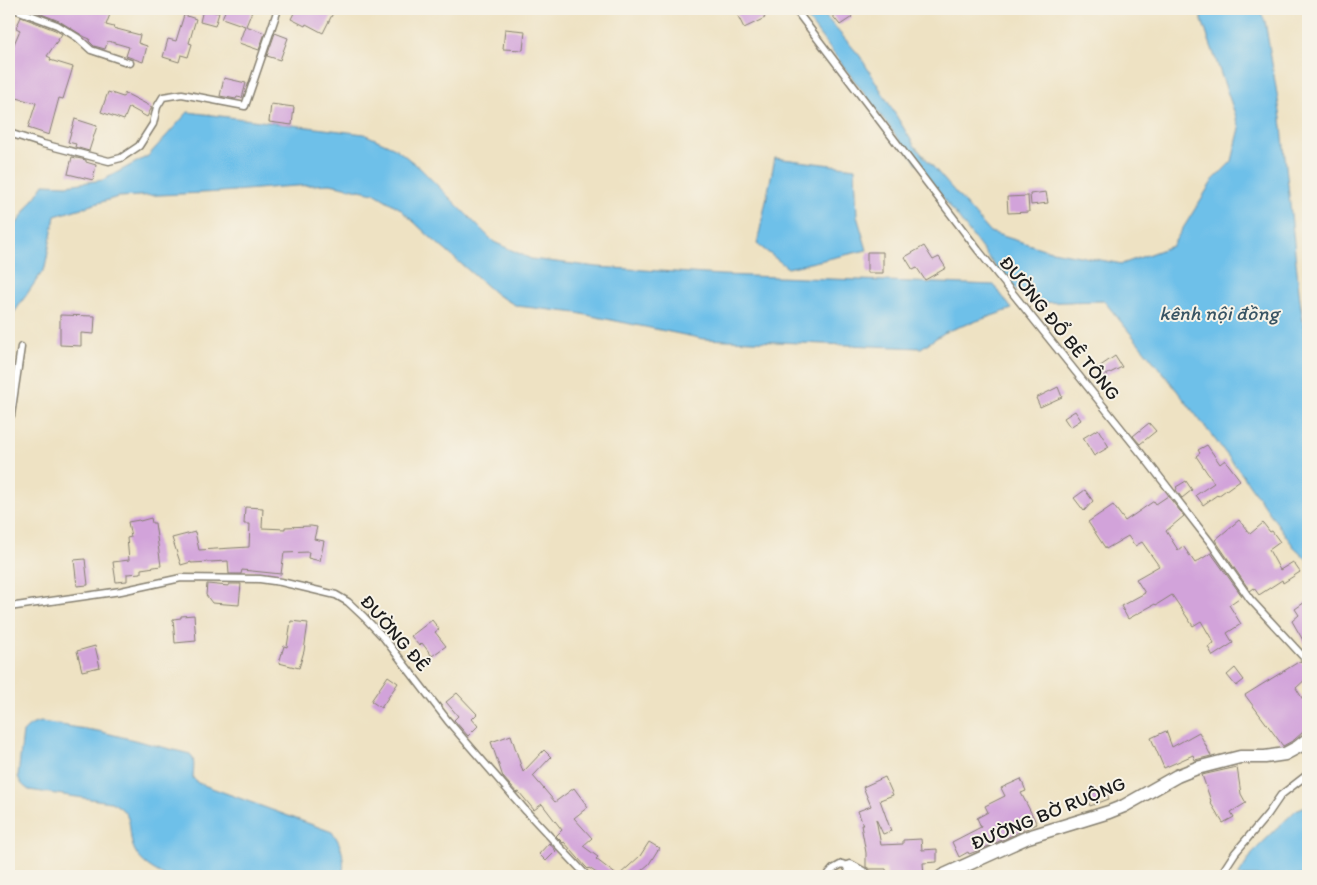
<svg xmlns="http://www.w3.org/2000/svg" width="1317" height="885" viewBox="0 0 1317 885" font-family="Itim,sans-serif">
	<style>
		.water { fill: #6ec0e9; stroke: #456e82 }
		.building { fill: #d2a3da }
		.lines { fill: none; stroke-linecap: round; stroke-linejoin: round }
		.lane-casing { stroke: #857f70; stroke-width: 9 }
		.street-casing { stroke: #857f70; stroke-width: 15 }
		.lane { stroke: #fff; stroke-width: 6 }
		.street { stroke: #fff; stroke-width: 12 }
		.labels { text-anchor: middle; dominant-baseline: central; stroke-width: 4; stroke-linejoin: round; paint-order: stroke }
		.street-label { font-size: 19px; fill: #1c1c1c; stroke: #f7f3e8 }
		.water-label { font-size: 20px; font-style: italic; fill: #395564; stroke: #f7f3e8 }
	</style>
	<rect width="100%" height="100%" fill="#f7f3e8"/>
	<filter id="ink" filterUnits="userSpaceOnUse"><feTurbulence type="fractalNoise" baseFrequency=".02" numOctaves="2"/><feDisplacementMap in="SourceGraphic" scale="10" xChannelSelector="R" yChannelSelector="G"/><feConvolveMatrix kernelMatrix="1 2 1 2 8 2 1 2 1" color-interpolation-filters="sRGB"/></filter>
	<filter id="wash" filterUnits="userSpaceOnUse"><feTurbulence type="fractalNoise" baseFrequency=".0096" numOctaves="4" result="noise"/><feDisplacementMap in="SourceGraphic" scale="20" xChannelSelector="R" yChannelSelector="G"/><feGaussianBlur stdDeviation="1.12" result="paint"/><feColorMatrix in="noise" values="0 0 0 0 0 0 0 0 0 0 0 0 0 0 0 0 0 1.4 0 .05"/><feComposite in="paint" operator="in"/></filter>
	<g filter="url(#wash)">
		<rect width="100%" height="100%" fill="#eee2c3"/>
		<path class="water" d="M800 9H819L860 56 914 145 990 232 1047 250 1122 264 1172 246 1213 180 1232 161 1240 128 1198 9H1259L1265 21 1281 118 1300 300 1308 354V560L1294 547 1241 473 1171 383 1104 301 1030 303 1001 274Z
			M188 112 364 134 395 148 420 168 494 242 531 259 597 267 721 275 994 285 1012 309 947 331 921 348 704 339 577 313 517 306 497 295 430 237 399 208 374 193 330 184 280 187 222 192 118 197 55 216 45 268 9 320V235L44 184 67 185 103 180 148 156Z
			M775 158 855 168 857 216 867 250 788 268 757 244Z
			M42 722 98 731 190 754C196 760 193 770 193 778L198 783 332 832C342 843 346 862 342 876H165C153 869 142 864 135 851 125 831 138 815 111 802L29 790C23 786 20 783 18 776L23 732C29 726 33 723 42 722Z
			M1303 807H1308V876H1238L1254 851 1296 810Z"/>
		<g id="blocks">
			<path class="building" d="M40 9H112L106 25 114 27 113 28 140 35 138 43 147 46 143 62 126 56 129 47 108 41 105 49 94 46 89 41 90 39 85 37 59 21 39 13Z
				M203 9 219 13 215 26 200 22Z
				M226 9H253L246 26 265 33 259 50 239 43 245 26 222 18Z
				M296 9H335L323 33 306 24 305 26 291 19Z
				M748 9H760L765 18 744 28 737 14Z
				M827 9H846L852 17 840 25Z
				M184 15 196 19 189 43 192 44 188 57 181 55 179 62 163 57 168 39 176 41Z
				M21 17 55 30 62 34 47 56 51 58 50 60 73 67 63 99 59 98 49 135 28 128 36 103 9 96V56L20 30 16 28Z
				M505 29 525 31 523 50 503 49Z
				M275 33 288 38 280 60 267 56Z
				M224 78 246 83 242 98 237 97 236 99 220 96Z
				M108 92 123 97 125 93 152 107 147 117 129 107 124 120 101 112Z
				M271 104 294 107 292 125 269 122Z
				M75 119 97 126 89 151 75 147 76 144 68 142Z
				M72 157 86 160V162L96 165 93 180 68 174Z
				M1046 192 1048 203 1031 205 1030 194Z
				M1028 196 1029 212 1008 213 1007 197Z
				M924 246 933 260 939 257 946 268 925 280 917 268 913 270 905 257Z
				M867 252H883V273H867Z
				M60 315 95 316 94 334 81 333V346L60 345Z
				M1115 356 1122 367 1102 377 1096 369Z
				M1058 387 1062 397 1040 407 1036 398Z
				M1075 411 1081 420 1070 427 1064 418Z
				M1149 423 1156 431 1140 444 1133 436Z
				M1098 429 1109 447 1094 456 1083 438Z
				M1207 445 1220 464 1225 460 1240 480 1218 496 1217 495 1203 505 1196 495 1214 483 1196 456 1200 453 1198 450Z
				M1186 481 1192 490 1182 498 1176 490 1177 488 1176 487Z
				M1085 490 1093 501 1084 511 1074 498Z
				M1168 496 1184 516 1166 531 1178 550 1183 546 1195 563 1211 553 1242 596 1229 605 1241 624 1227 633 1233 643 1213 656 1208 647 1214 643 1201 621 1193 626 1172 595 1156 605 1155 604 1128 619 1121 606 1145 593 1136 579 1159 566 1142 542 1135 546 1128 536 1106 549 1088 522 1113 505 1125 521 1154 501 1156 504Z
				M245 507 263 508 262 528 285 529V527L311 526 317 527 314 539 324 541 320 561 308 558 309 552 284 553 281 574 242 570 241 574H229L228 561 191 563V562L181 565 172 538 195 532 199 550 249 547 250 524H244Z
				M151 518 152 523H155L161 566 141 569V573L127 574V581L116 582 113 562 129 560 127 538 131 537 128 522 139 520 140 521Z
				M1239 520 1250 534 1263 523 1270 532 1272 531 1280 542 1269 550 1280 570 1293 562 1300 572 1283 583 1282 580 1259 595 1254 588 1250 591 1215 540Z
				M85 559 88 585 77 586 74 560Z
				M207 584 229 586V584H241L239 605 212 603 206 595Z
				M1308 600V649L1292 621 1299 615 1295 609Z
				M194 615 196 641 175 643 173 619 181 618V616Z
				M432 620 439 629 435 632 446 646 432 656 422 643 419 646 411 636Z
				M291 621 308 623 304 651 299 668 279 663 284 646 287 647Z
				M95 646 100 667 82 671 77 651Z
				M1300 661 1308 668V677L1296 688 1308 708V731L1303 732 1294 740 1283 746 1245 695Z
				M1235 668 1244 680 1236 686 1227 675Z
				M388 676 398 683 381 708 371 701Z
				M457 693 477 714 472 719 478 726 468 736 454 720 458 716 446 702Z
				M1166 731 1172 747 1199 732 1211 756 1195 760 1193 755 1164 768 1151 738Z
				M511 735 523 772 544 750 551 757 533 776 555 802 574 788 588 807 574 818 592 838 583 846 598 857 596 859 618 876H601L589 868 588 869 585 866 564 842 563 843 556 836 562 830 542 804 534 810 519 792 517 793 503 777 491 742Z
				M1237 767 1241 794 1246 803 1231 812 1234 817 1223 823 1210 802 1211 801 1202 775Z
				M885 777 893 795 880 800 891 831 883 834 876 819 881 845 903 844V840L921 839 922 850 937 849V862L923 863 924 876H887L886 869H870L866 867V853L861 825H863L858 811 871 806 863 787Z
				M1021 779 1026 791 1021 793 1037 824 980 850 969 854 968 852 959 857 952 842 981 827 977 818 988 812 985 806 1005 796 1001 788Z
				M1105 788 1109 799 1090 806 1086 796Z
				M649 842 659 848 649 864 635 876H618L640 856Z
				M549 843 556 851 546 861 539 854Z"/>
		</g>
	</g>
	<g filter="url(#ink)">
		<use href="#blocks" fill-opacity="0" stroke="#857f70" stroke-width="1"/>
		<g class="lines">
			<g class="lane-casing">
				<path id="lane" d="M14 9 57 25 78 38 91 50 130 63
					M795 9 978 250 1148 462 1210 542 1250 599 1308 662
					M9 133 43 144 109 161 121 158 139 146 153 124 157 107 163 97 182 94 245 106 278 9
					M9 415H11L21 347
					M9 607 121 591 181 578 260 579 281 582 336 595 348 602 364 617 384 638 448 721 526 811 587 876
					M827 876 833 869 842 864 850 867
					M1220 876 1235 853 1268 814 1281 795 1308 774"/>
			</g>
			<g class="street-casing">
				<path id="street" d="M850 867 866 876
					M942 876 1028 837 1109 812 1124 806 1177 776 1197 768 1240 757H1265L1285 754 1298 747 1308 739"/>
			</g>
			<use href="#lane" class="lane"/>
			<use href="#street" class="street"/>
		</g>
	</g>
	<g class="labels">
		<g class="street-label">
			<text transform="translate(1060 328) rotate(51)">ĐƯỜNG ĐỔ BÊ TÔNG</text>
			<text transform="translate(395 633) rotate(49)">ĐƯỜNG ĐÊ</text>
			<text transform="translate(1048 813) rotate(-22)">ĐƯỜNG BỜ RUỘNG</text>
		</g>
		<g class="water-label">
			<text x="1219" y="313">kênh nội đồng</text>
		</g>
	</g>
	<rect width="1317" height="885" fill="none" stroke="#f7f3e8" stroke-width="30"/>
</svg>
